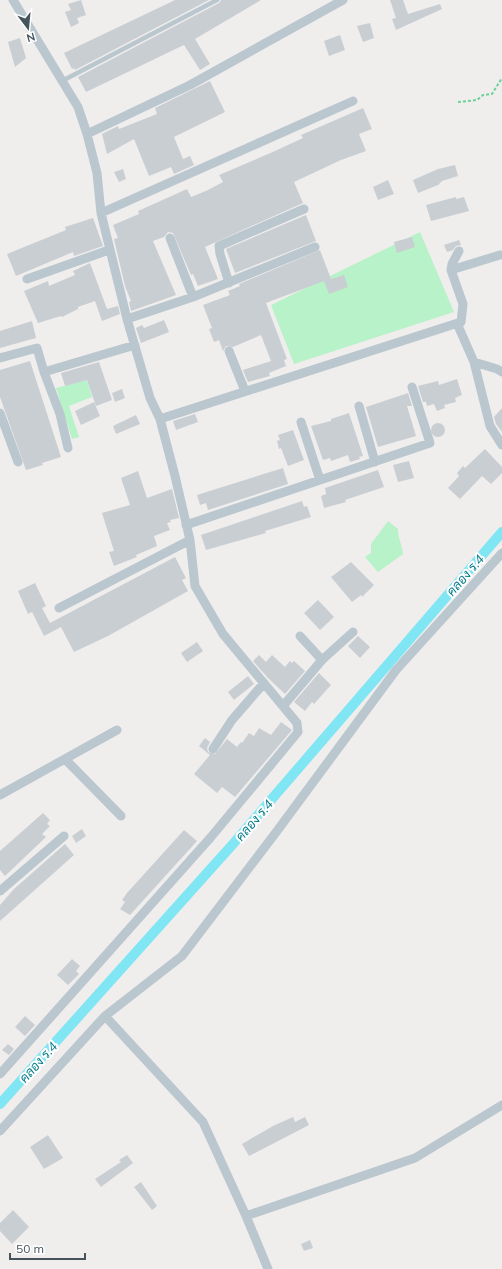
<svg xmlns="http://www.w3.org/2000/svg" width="502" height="1269" viewBox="0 0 502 1269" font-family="Mulish,Sarabun,sans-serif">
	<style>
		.green { fill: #b7f2c8 }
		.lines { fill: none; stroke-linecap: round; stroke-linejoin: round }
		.canal { stroke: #80e6f3; stroke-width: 10 }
		.building { fill: #c9ced3 }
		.path { stroke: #6cd396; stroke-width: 2; stroke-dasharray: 3 2; stroke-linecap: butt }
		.service { stroke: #bac7ce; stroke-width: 4.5 }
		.minor { stroke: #bac7ce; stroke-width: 9 }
		.labels { text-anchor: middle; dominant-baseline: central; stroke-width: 4; stroke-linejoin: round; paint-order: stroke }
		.water-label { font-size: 13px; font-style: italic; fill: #047c8a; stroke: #fff }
	</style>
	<rect width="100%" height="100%" fill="#f0eded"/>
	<path class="green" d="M420 232 454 312 294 364 271 305Z
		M87 380 92 397 69 406 79 437 72 439 56 388Z
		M388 521 398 529C398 538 402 545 403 554L378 572 365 557 371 553V544Z"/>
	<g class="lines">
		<path class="canal" d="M0 1104 233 844 502 532"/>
	</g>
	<path class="building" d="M81 0 86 15 77 18 79 23 71 27 65 12 71 10 68 4Z
		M175 0H209L75 70 74 68 72 69 64 53Z
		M221 0H261L195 39 210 64 200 70 184 45 86 92 78 77 219 3Z
		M390 0H403L408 14 440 4 442 9 396 30 392 19 396 18Z
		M370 23 374 38 363 42 357 26Z
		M340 35 345 50 329 56 324 41Z
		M20 38 26 58 15 67 8 42Z
		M210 81 225 112 174 137 183 159 190 156 194 165 174 174 171 167 149 176 134 139 107 154 102 134 118 126 119 129 157 114 155 108Z
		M363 108 372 129 359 134 366 151 341 160 294 182 303 203 205 247 218 279 198 286 193 274 191 275 173 233 168 232 164 237 153 241 176 295 131 311 129 302 131 301 125 286 114 239 118 238 113 225 139 214 138 211 187 189 191 197 208 190 223 182 219 175 275 151 303 138 301 135Z
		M455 165 458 176 442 181 438 185 418 193 413 180 438 169Z
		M123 169 126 179 119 182 114 172Z
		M388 180 394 194 378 200 373 187Z
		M456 197V199L464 197 469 211 431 221 426 205Z
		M306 215 316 241 235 273 226 249Z
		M93 218 103 246 74 256 73 252 16 276 7 254 66 230 65 227Z
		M412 237 415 247 397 253 394 242Z
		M459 240 461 245 456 246 453 250 447 252 444 245Z
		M320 250 331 279 344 275 348 287 329 294 324 281 266 303 287 359 284 360 286 366 269 373 270 376 248 382 243 370 271 361 261 335 233 347 226 346 223 351 219 340 214 342 209 329 212 328 203 305 230 295 228 291 240 286 239 284Z
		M90 263 107 309 118 306 120 314 102 321 95 301 78 307V309L62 317 61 316 38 323 24 291 48 281 49 286 75 275 73 271Z
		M164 320 169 332 141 343 136 328 142 325 144 328Z
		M32 321 36 338 0 348V331Z
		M30 361 61 457 42 463 43 465 26 470 0 397V370Z
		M99 362 112 400 96 406 87 380 65 386 61 373Z
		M457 379 462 395 455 398 456 402 444 405 445 408 437 411 434 404 427 406 426 402H423L418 386 438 381 439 385Z
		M122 389 125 398 115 402 112 393Z
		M408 393 412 406H407L416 436 378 447 366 407Z
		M94 402 100 416 81 425 75 411Z
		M502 408V432L496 424 494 417Z
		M349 413 363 456 359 457 360 459 350 462 348 455 331 461 330 458 323 460 311 426 331 421V419Z
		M195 414 198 422 176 430 173 421Z
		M136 415 140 424 116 434 113 426Z
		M431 430a7 7 0 1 1 14 0a7 7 0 1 1-14 0Z
		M293 430 304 460 288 466 281 448 279 449 277 441 280 440 278 435Z
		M485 449 502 467V473L491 484 482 476 460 499 448 488 459 476 457 473 463 466 465 468Z
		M409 461 414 478 398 482 393 465Z
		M283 468 288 484 208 510 206 503 200 505 197 495Z
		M378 470 384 487 345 500 346 502 324 508 321 496 326 494 325 488Z
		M138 471 147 498 172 489 179 518 170 520 171 522 167 523 170 530 154 536 157 546 136 555 137 557 114 566 109 552 114 551 102 513 130 505 121 478Z
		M302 501 304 507 307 506 311 517 265 531 266 533 206 550 201 535Z
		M175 557 186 578 182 580 188 591 108 636 74 652 61 627 44 636 32 612 28 614 18 591 35 583 46 606 42 608 50 623Z
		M351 562 374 585 362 597 361 595 352 602 331 577Z
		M318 600 334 617 320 630 304 613Z
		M358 636 370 647 360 658 348 646Z
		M197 642 203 651 187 662 181 653Z
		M259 655 266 662 272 655 285 667 290 661 292 663 294 661 305 671 285 694 268 678 253 661Z
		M319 673 331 685 314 704 312 702 305 711 294 702Z
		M248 676 254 684 234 700 228 692Z
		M281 722 292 730 235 797 222 787 217 793 194 774 210 755 199 746 205 738 210 742 207 748 208 752 215 754 227 739 237 747 241 742 242 743 249 733 254 736 259 728 271 735Z
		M43 813 50 820 47 824 50 826 42 834 46 837 5 876 0 870V851Z
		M82 829 86 836 76 843 72 836Z
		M184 830 197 841 130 915 120 909 125 902 122 900 127 893Z
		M65 844 74 855 0 921V905L14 889Z
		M72 959 80 966 76 971 79 974 68 985 57 975Z
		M25 1016 35 1025 25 1036 15 1027Z
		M8 1044 14 1049 9 1055 2 1050Z
		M293 1117 295 1122 305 1117 309 1125 249 1156 242 1144 273 1126Z
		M48 1135 63 1158 44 1169 30 1147Z
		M127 1155 133 1163 101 1187 95 1179 121 1162 119 1160Z
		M141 1182 157 1206 152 1210 134 1187Z
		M13 1210 29 1227 12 1244 0 1231V1223Z
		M310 1240 313 1248 304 1251 301 1244Z"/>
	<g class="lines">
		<path class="path" d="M458 102 477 100 483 95 492 94 502 78"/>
		<path class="service" d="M62 81 217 0"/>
		<path class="minor" d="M87 134 190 85 343 0
			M101 213 353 101
			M170 238 193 297
			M459 251 452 264 451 270 463 304 461 322 458 323 459 328 474 362 490 426 502 445
			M451 270 500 255
			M27 279 109 250
			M229 283 220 254 219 246 304 209
			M127 319 193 297 315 247
			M229 351 245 391
			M0 358 37 348 44 372 135 345
			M474 362 497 369 502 372
			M44 372 60 414 68 448
			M359 406 375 462
			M0 413 18 462
			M160 419 461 322
			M301 422 320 480
			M186 525 430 443 412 387
			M59 608 190 540
			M300 636 322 660
			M283 706 322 660 353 632
			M213 749 232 720 264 683
			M65 759 121 816
			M0 795 117 730
			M0 891 64 836
			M105 1016 203 1122 246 1216 268 1269
			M0 1074 211 837 298 732 297 723 223 634 195 586 190 540 175 476 160 419 150 398 127 319 101 213 97 173 87 134 78 107 13 0
			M0 1131 105 1016 182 956 277 831 396 670 502 553
			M246 1216 415 1158 502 1105"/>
	</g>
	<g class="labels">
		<g class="water-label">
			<text transform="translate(465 575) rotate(-49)">คลอง ร.4</text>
			<text transform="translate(254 820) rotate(-49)">คลอง ร.4</text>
			<text transform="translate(38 1062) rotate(-48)">คลอง ร.4</text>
		</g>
	</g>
	<g transform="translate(28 28) rotate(164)" stroke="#ffffff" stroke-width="3" paint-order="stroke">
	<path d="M0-3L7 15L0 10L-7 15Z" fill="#44535c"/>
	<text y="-6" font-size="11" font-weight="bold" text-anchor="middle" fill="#44535c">N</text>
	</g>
	<path d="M10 1253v6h75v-6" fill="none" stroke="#44535c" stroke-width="2"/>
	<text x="16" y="1253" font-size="12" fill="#44535c" stroke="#ffffff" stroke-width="3" paint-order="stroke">50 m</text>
</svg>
